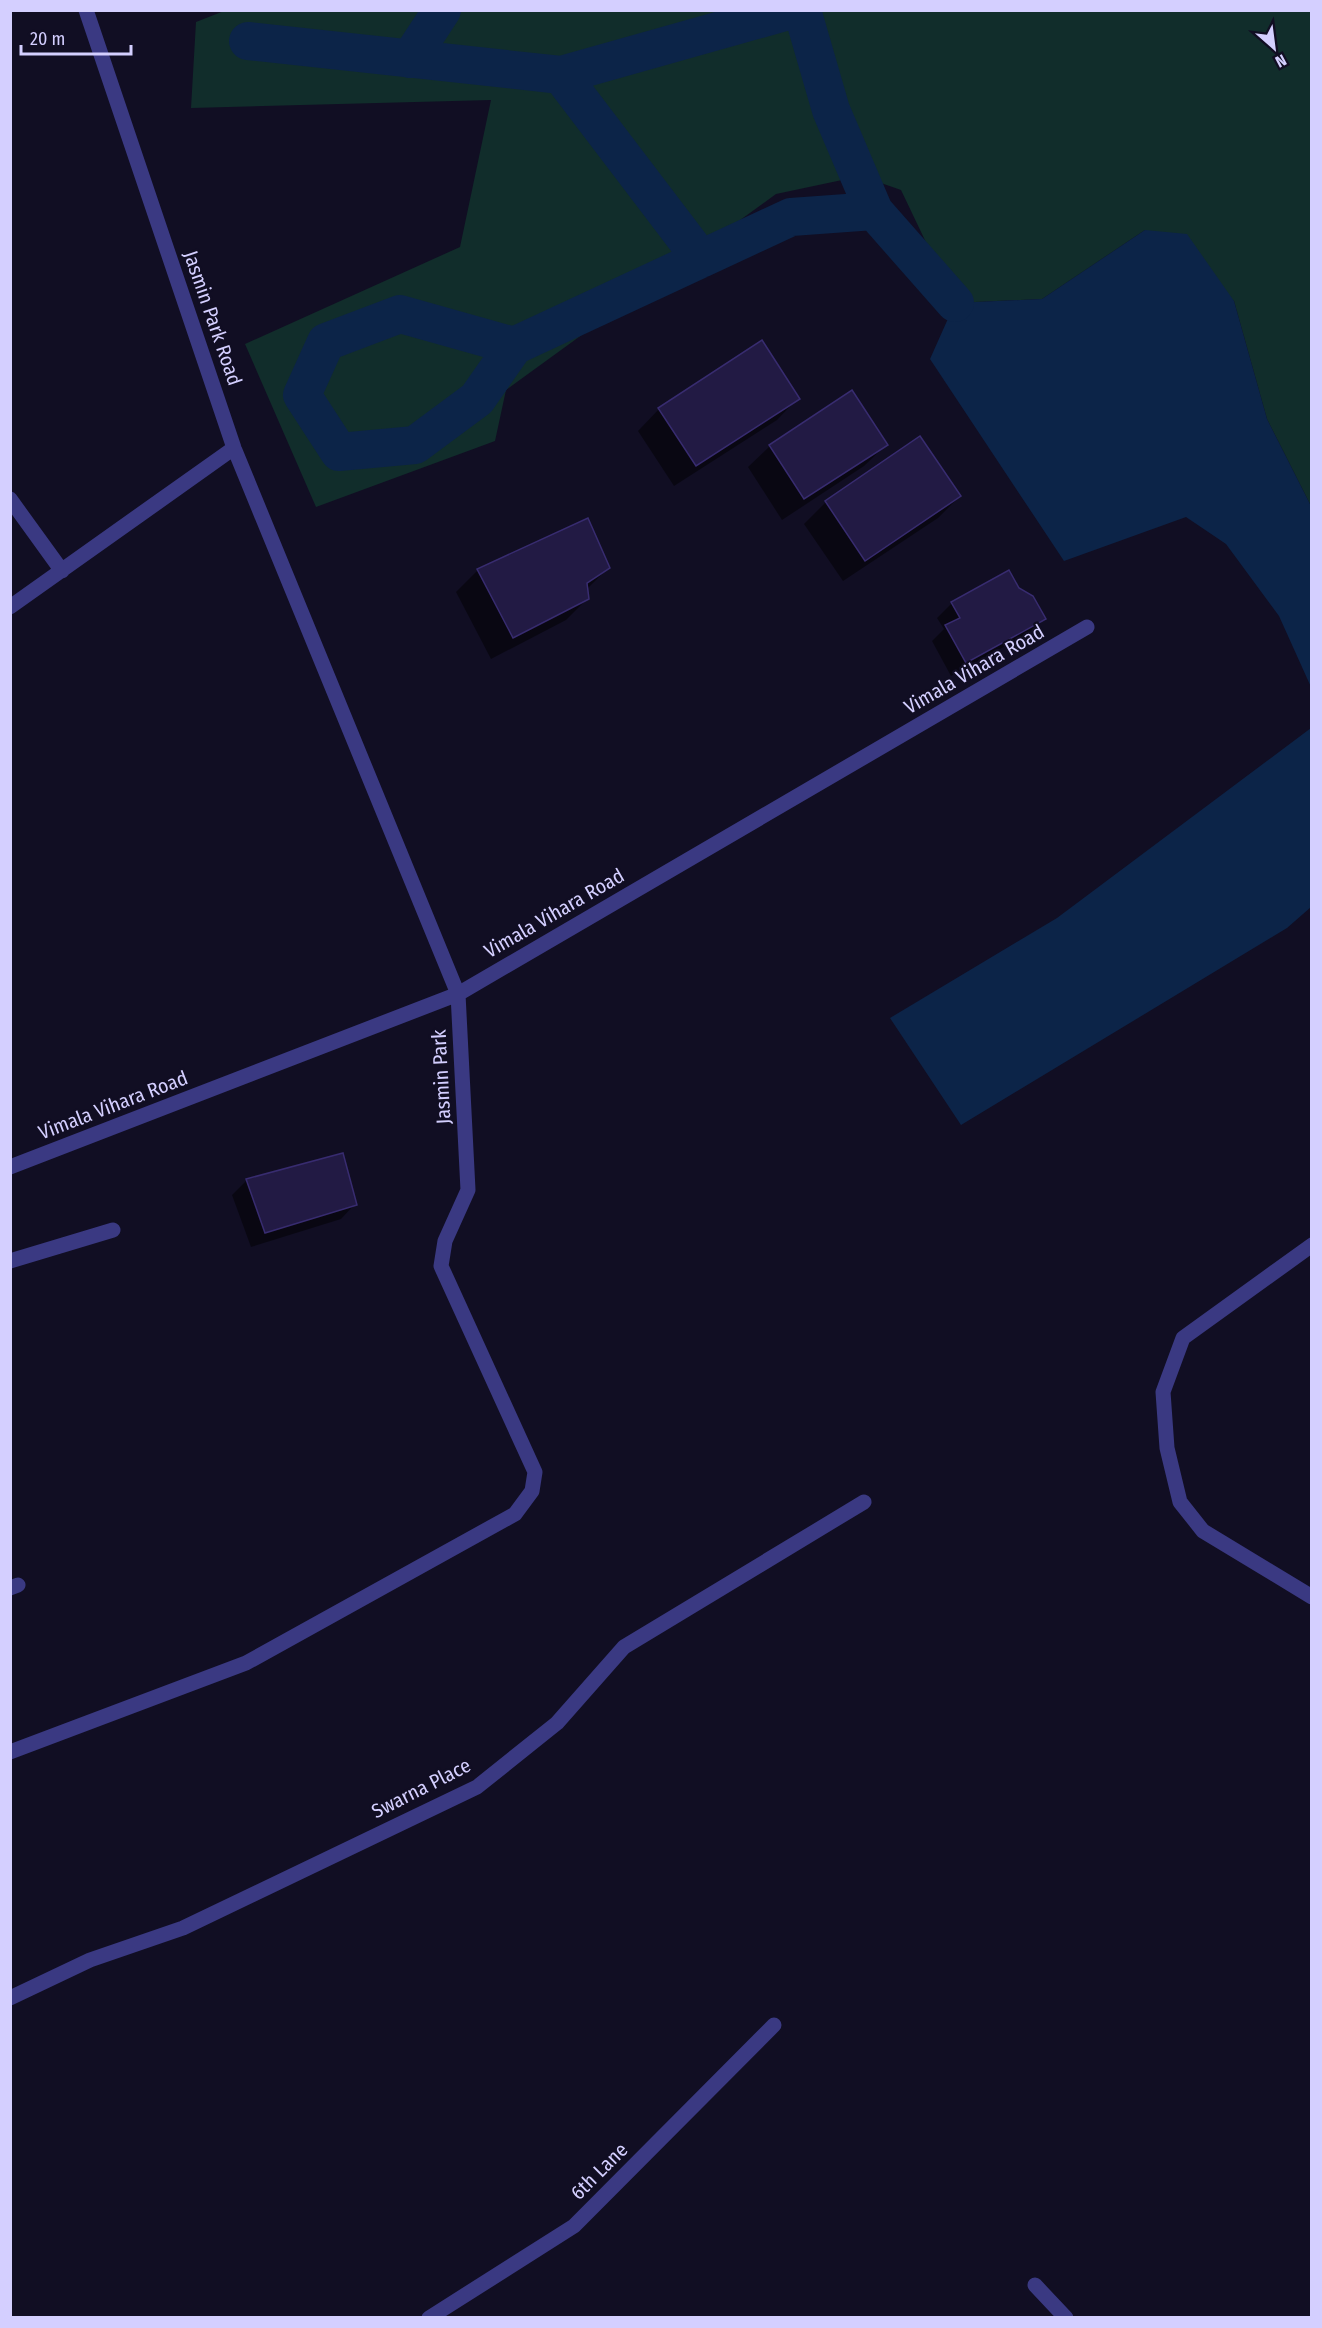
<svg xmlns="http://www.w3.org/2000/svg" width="1322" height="2328" viewBox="0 0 1322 2328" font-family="'Fira Sans Condensed',sans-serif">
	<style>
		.green { fill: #112d2b }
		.water { fill: #0c2448 }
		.shadow { fill: #0007 }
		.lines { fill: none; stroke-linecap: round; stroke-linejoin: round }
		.canal { stroke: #0c2448; stroke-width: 38 }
		.building { fill: #221a44; stroke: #382c70; stroke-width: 1.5 }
		.minor { stroke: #3a3982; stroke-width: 15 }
		.labels { text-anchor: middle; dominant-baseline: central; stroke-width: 4.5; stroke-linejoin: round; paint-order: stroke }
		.street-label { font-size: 20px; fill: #d4cfff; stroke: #110e23 }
	</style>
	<rect width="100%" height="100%" fill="#110e23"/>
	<path class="green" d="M224 11H1311V506L1267 419 1234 301 1145 230 1042 299 955 303 901 190 861 176 776 194 506 390 495 441 316 507 245 344 460 247 491 100 191 108 196 22Z"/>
	<path class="water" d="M1145 230 1187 234 1234 301 1267 419 1311 506V687L1279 616 1226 544 1186 517 1064 561 930 359 955 303 1042 299Z
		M1311 728V907L1287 928 961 1125 890 1018 1057 918Z"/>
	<path class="shadow" d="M852 392 886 445 864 466 782 520 748 467 770 446Z
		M798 398 777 420 674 486 638 431 659 409Z
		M920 438 960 496 938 518 843 581 804 524 826 502Z
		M609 567 586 590 588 598 566 620 491 659 456 592 478 570Z
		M1008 572 1018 590 1044 619 1029 633 951 676 932 641 944 629 937 618 952 603Z
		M247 1180 355 1204 341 1219 251 1247 232 1195Z"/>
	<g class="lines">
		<path class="canal" d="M802 10 831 110 874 211
			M248 41 561 75 792 10
			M410 59 442 10
			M561 75 701 259
			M514 346 400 314 326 342 302 395 339 452 415 445 477 399 514 346 791 217 874 211 955 303"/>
	</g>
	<path class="building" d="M762 340 800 399 696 466 658 408Z
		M852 390 888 445 804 499 769 445Z
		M920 436 961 496 865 561 825 501Z
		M588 518 610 568 587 583 589 599 513 638 477 569Z
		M1009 570 1019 588 1033 596 1046 619 966 663 945 625 960 618 951 602Z
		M343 1153 357 1205 265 1233 246 1179Z"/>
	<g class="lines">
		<path class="minor" d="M10 499 62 571
			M10 607 234 448
			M10 1167 458 994 1087 627
			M1312 1245 1183 1338 1163 1392 1167 1448 1180 1502 1203 1531 1312 1597
			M10 1261 113 1230
			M10 1588 18 1585
			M10 1752 246 1663 515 1514 532 1491 535 1472 441 1266 445 1241 468 1190 458 994 234 448 86 10
			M10 1998 90 1960 183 1928 477 1787 557 1723 624 1647 864 1502
			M1035 2285 1066 2318
			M429 2318 574 2226 774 2025"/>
	</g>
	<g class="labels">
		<g class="street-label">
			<text transform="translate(213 318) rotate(71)">Jasmin Park Road</text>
			<text transform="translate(974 669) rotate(-30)">Vimala Vihara Road</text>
			<text transform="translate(554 913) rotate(-30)">Vimala Vihara Road</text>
			<text transform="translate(441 1077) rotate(-93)">Jasmin Park</text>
			<text transform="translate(113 1105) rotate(-21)">Vimala Vihara Road</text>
			<text transform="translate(421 1788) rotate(-27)">Swarna Place</text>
			<text transform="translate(599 2171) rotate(-45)">6th Lane</text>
		</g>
	</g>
	<rect width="1322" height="2328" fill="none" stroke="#d4cfff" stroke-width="24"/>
	<g transform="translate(1274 48) rotate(152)" stroke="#110e23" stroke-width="4.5" paint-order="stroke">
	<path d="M0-4.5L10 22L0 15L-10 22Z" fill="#d4cfff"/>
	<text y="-9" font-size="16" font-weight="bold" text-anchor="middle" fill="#d4cfff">N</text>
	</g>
	<path d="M21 45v9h110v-9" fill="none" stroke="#d4cfff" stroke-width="3"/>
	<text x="30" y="45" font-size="18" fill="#d4cfff" stroke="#110e23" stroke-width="4.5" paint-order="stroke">20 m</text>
</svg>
